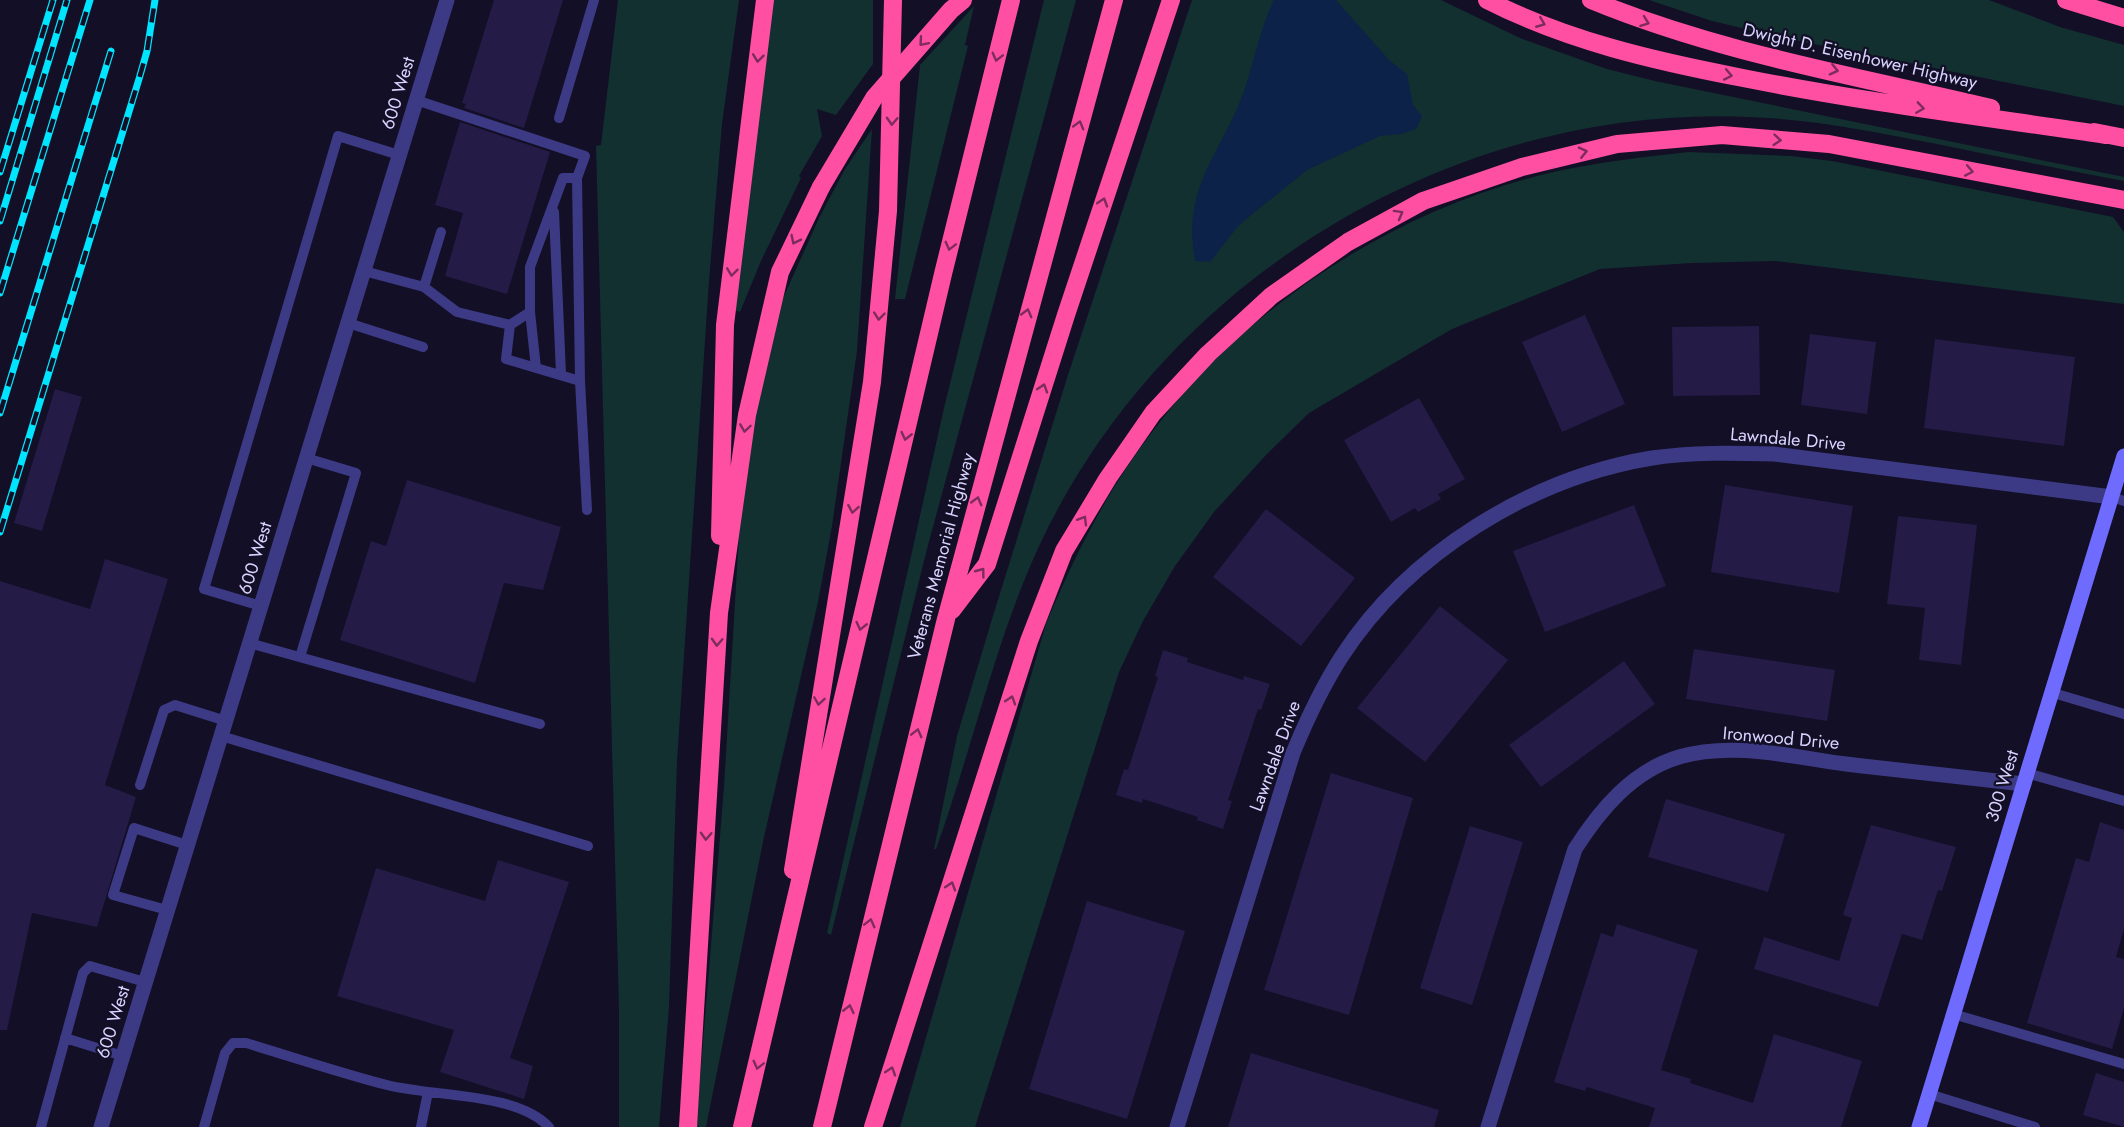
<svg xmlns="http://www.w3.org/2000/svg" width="2124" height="1127" viewBox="0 0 2124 1127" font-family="Jost,sans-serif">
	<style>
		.green { fill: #12302f }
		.water { fill: #0c2248 }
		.building { fill: #241b47 }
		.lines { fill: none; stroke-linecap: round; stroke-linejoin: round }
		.service { stroke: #3d3a85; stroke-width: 10 }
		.minor { stroke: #3d3a85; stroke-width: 15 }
		.tertiary { stroke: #3d3a85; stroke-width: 15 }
		.secondary { stroke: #6f6bff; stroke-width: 15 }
		.motorway { stroke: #ff4fa3; stroke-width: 18 }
		.rail-casing { stroke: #00e5ff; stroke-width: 7 }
		.rail { stroke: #130f26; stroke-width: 4.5; stroke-dasharray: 14; stroke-linecap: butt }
		.motorway-bridge { stroke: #ff4fa3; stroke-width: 18 }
		.oneway { stroke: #7d2c5e }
		.labels { text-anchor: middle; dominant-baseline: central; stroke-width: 4.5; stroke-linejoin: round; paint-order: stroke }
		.street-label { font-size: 18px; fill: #d9d4ff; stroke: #130f26 }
	</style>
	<rect width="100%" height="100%" fill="#130f26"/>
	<path class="green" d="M618 0H739L722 124 709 281 677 761 669 1007 659 1127H619V1010L596 146 601 145Z
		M765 0H873V64L836 115 817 109 822 136 799 176 801 178 761 261 740 312 732 309Z
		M1044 0H1076L927 549 831 935 827 933 944 408Z
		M1192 0H1441L1520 38 1607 69 1655 81 2124 177V181C2062 169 1999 157 1937 144 1875 132 1813 119 1749 117 1456 104 1167 276 1041 542 995 640 973 747 936 849H934L957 736 992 619 1067 378Z
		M1649 0H1989L2060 27 2124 45V106L1784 38 1712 21Z
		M974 6 965 45 968 46 905 299H895L920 65Z
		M872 129 857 351 832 526 818 602 764 837 706 1127H696L724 787 743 468 770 340 784 296 819 218 845 169Z
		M1688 152 1791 156 1832 161 2113 217 2124 232V304L1775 261 1692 263 1600 269 1452 329 1309 413 1267 454 1214 512 1175 566 1143 621 1119 672 975 1127H900L1046 624C1075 554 1109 487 1156 427 1253 300 1402 206 1558 171 1601 162 1644 157 1688 152Z"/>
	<path class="water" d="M1274 0H1336L1389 60 1407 74 1413 105 1422 116 1416 129 1401 134 1380 136 1307 170 1239 225 1210 262 1195 261C1181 184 1223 153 1245 88 1255 58 1260 28 1274 0Z"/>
	<path class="building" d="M494 0H563L524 128 464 108 466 104 462 103Z
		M460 122 550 152 507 294 445 276 463 213 435 205Z
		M1585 315 1625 404 1562 432 1522 342Z
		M1759 326 1760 395 1673 396 1672 327Z
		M1810 334 1876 342 1867 414 1801 405Z
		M1935 339 2075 357 2064 446 1924 428Z
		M55 389 82 397 42 531 14 523Z
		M1419 398 1465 479 1438 494 1441 499 1418 512 1415 508 1391 522 1344 440Z
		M407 480 561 527 543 590 504 583 475 683 340 640 371 541 386 546Z
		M1725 485 1853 506 1839 593 1711 572Z
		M1634 505 1666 586 1545 632 1513 551Z
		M1266 509 1355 578 1301 646 1213 577Z
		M1898 516 1977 525 1961 665 1919 660 1925 608 1887 604Z
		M105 559 168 579 105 785 136 797 97 927 32 913 7 1030H0V581L90 609Z
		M1440 606 1508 660 1425 762 1357 708Z
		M1694 649 1835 670 1827 721 1686 699Z
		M1163 650 1188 658 1187 662 1243 680 1244 676 1270 684 1261 710 1258 709 1228 800 1232 801 1223 829 1197 820 1198 817 1143 799 1142 803 1116 795 1124 769 1128 770 1158 677 1155 676Z
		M1624 661 1655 704 1541 787 1509 745Z
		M1331 773 1413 798 1349 1015 1264 990Z
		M1666 799 1785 834 1768 892 1648 857Z
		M2100 822 2124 830V929L2116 957 2124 959V1008L2112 1049 2027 1023 2076 858 2089 862Z
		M1871 825 1956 847 1942 891 1938 890 1922 940 1902 934 1878 1007 1754 969 1764 937 1839 961 1852 918 1843 915Z
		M1470 826 1523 842 1472 1005 1420 988Z
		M498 860 569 882 510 1058 533 1066 524 1099 440 1072 454 1030 337 996 376 868 485 901Z
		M1087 901 1185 931 1127 1119 1029 1089Z
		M1617 924 1698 950 1661 1070 1691 1079 1690 1083 1753 1103 1774 1034 1862 1061 1841 1127H1649L1655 1108 1587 1087 1585 1091 1554 1082 1601 933 1613 937Z
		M1251 1053 1439 1110 1434 1127H1228Z
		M2096 1073 2124 1082V1127L2083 1115Z"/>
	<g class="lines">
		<path class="service" d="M416 100 585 156 577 178
			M559 118 594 0
			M554 212 561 374
			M364 271 424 287 457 312 510 325 530 312V267L563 178H577L580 381 587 510
			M424 287 441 232
			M530 312 536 368
			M348 323 423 347
			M510 325 506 359 580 381
			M2112 497 2124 501
			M261 606 204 589 338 136 399 155
			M249 643 540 724
			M300 657 356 473 306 458
			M2050 692 2124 714
			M221 736 588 846
			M2027 773 2124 801
			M140 785 164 710 175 705 226 721
			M167 910 113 895 134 828 187 845
			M1953 1014 2124 1064
			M65 1038 123 1056
			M1929 1094 2035 1127
			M41 1127 83 973 90 966 145 982
			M204 1127 225 1053 233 1043H246C293 1057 340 1073 387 1085 433 1097 517 1092 549 1127
			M421 1127 428 1092"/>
		<path class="minor" d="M1177 1127 1293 753C1307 719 1322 687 1342 656 1409 553 1531 478 1652 458 1692 452 1733 453 1774 454L2112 497
			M1488 1127 1575 849C1600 810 1632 771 1679 757 1733 741 1792 757 1846 764 1905 771 1964 777 2024 784"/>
		<path class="tertiary" d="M101 1127 447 0"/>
		<path class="secondary" d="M1919 1127 2124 456"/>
		<path class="motorway" d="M1487 0C1567 41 1655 61 1743 78 1863 102 1985 117 2106 135
			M1591 0C1719 53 1857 76 1991 108
			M2066 0 2124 18
			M2094 132 2124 138
			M720 536 725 325 765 0
			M952 610 987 564 1066 315 1171 0
			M793 870 872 382 888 211 893 0
			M688 1127 719 613 747 415 780 272 821 187
			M742 1127 943 274 1011 0
			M822 1127 946 619 1114 0
			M873 1127 1029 641 1064 551 1108 478 1153 413 1208 354 1271 296 1348 242 1423 201 1522 167 1617 144 1722 135 1829 144 2124 200"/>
		<g class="rail-casing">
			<path id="rail" d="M0 172 53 0
				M0 221 67 0
				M0 293 90 0
				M0 413 111 51
				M0 532 139 79 147 51 155 0"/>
		</g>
		<use href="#rail" class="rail"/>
		<path class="motorway-bridge" d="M821 187 874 98 951 10 963 0"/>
	</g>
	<defs><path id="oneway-chevron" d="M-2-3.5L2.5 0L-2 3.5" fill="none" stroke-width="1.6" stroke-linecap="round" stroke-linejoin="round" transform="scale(1.5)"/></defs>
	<g class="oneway">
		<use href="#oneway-chevron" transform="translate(1645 22) rotate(20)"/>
		<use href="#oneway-chevron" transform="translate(1541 23) rotate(22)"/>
		<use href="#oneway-chevron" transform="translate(923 42) rotate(131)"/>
		<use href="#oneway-chevron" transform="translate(997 57) rotate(104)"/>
		<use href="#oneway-chevron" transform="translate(758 58) rotate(97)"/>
		<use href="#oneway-chevron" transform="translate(1834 70) rotate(13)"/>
		<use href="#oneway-chevron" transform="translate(1728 75) rotate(11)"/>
		<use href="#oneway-chevron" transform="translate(1920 108) rotate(8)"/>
		<use href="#oneway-chevron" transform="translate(892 121) rotate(93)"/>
		<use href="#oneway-chevron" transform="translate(1079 125) rotate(-74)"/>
		<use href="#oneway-chevron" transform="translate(1777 140) rotate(5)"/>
		<use href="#oneway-chevron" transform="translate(1583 152) rotate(-13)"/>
		<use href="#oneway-chevron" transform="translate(1969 171) rotate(11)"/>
		<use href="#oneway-chevron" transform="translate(1103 202) rotate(-72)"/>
		<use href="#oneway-chevron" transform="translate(1399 214) rotate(-29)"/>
		<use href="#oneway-chevron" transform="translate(795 240) rotate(116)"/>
		<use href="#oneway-chevron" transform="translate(950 246) rotate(104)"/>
		<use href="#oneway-chevron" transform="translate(732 272) rotate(97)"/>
		<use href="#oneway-chevron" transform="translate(1027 313) rotate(-75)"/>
		<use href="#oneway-chevron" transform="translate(879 316) rotate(96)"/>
		<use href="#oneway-chevron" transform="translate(1043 388) rotate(-72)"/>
		<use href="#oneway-chevron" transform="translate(745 428) rotate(98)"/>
		<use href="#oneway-chevron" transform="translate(906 436) rotate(103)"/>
		<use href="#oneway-chevron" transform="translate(977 501) rotate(-75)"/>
		<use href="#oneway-chevron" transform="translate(853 509) rotate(100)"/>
		<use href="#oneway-chevron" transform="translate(1083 520) rotate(-59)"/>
		<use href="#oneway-chevron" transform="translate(981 572) rotate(-53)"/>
		<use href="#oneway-chevron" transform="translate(861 626) rotate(103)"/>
		<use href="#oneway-chevron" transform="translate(717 642) rotate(93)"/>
		<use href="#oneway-chevron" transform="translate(1011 700) rotate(-72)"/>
		<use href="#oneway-chevron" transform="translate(819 701) rotate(99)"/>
		<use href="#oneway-chevron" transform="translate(917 733) rotate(-76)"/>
		<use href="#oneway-chevron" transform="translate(706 836) rotate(93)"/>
		<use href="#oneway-chevron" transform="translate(951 886) rotate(-72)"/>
		<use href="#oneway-chevron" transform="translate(870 923) rotate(-76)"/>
		<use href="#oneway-chevron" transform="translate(849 1009) rotate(-77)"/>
		<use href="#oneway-chevron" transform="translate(758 1065) rotate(104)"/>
		<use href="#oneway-chevron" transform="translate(891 1071) rotate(-72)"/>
	</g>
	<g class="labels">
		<g class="street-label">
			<text transform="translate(1860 56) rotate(13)">Dwight D. Eisenhower Highway</text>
			<text transform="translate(398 93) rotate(-73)">600 West</text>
			<text transform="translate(1788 439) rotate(5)">Lawndale Drive</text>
			<text transform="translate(941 556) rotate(-75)">Veterans Memorial Highway</text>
			<text transform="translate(255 558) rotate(-73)">600 West</text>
			<text transform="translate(1781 738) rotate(5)">Ironwood Drive</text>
			<text transform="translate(1275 756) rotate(-70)">Lawndale Drive</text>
			<text transform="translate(2002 786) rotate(-73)">300 West</text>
			<text transform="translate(113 1022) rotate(-73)">600 West</text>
		</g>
	</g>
</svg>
